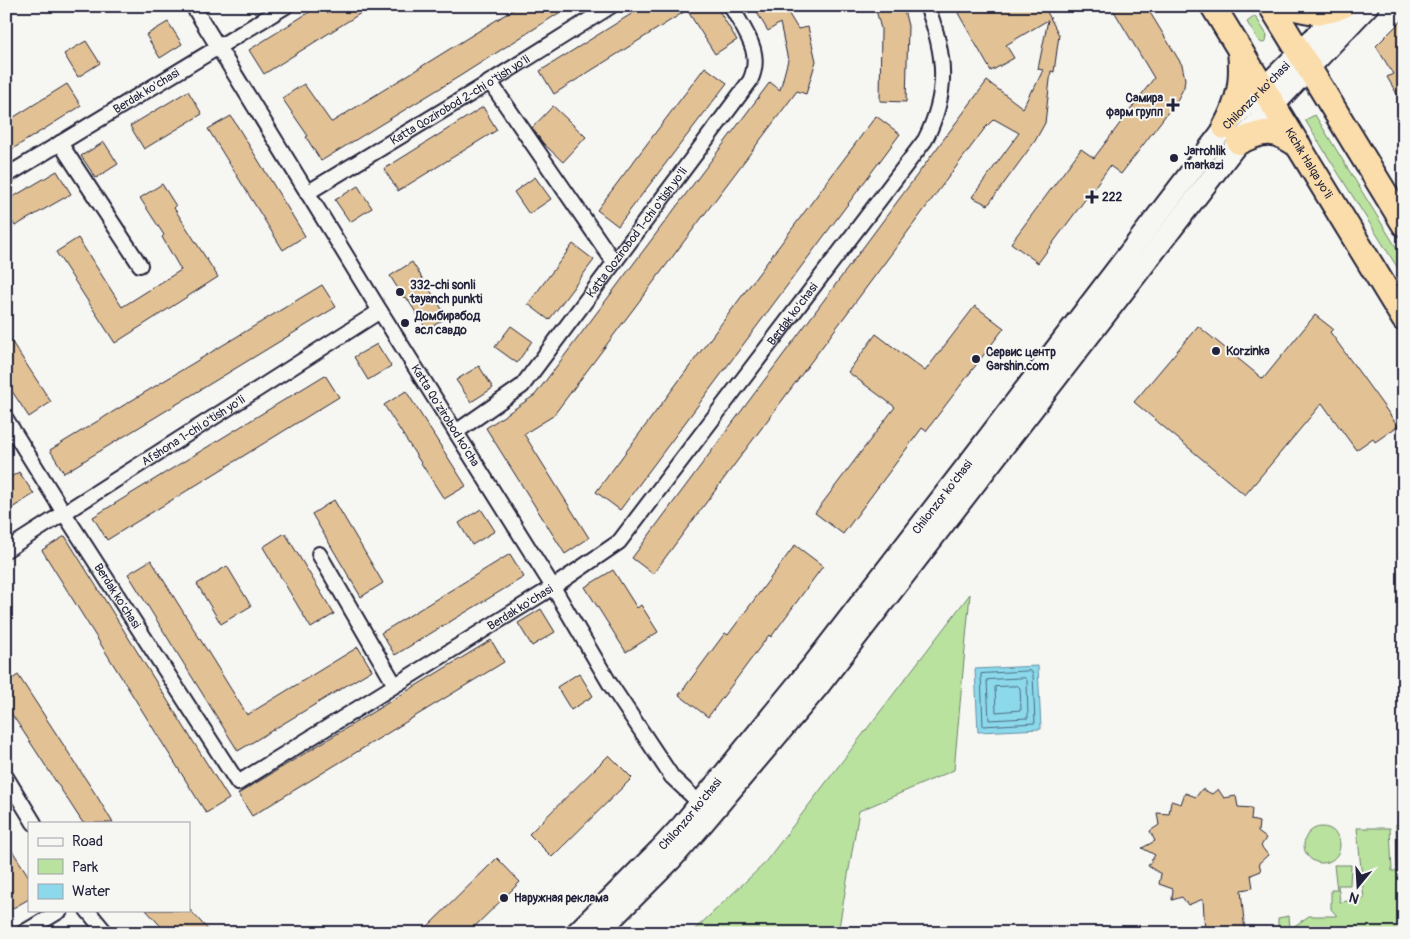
<svg xmlns="http://www.w3.org/2000/svg" width="1410" height="939" viewBox="0 0 1410 939" font-family="Pangolin,sans-serif">
	<style>
		.green { fill: #b9e29e; stroke: #6e826c }
		.water { fill: #8cd9eb; stroke: #6290a5 }
		.lines { fill: none; stroke-linecap: round; stroke-linejoin: round }
		.shore { stroke: #4c6b81; stroke-width: 1 }
		.building { fill: #e2c295; stroke: #22223b }
		.minor-casing { stroke: #22223b; stroke-width: 18 }
		.secondary-casing { stroke: #22223b; stroke-width: 24 }
		.trunk-casing { stroke: #22223b; stroke-width: 28 }
		.minor { stroke: #f6f6f2; stroke-width: 14 }
		.secondary { stroke: #f6f6f2; stroke-width: 20 }
		.trunk { stroke: #faddab; stroke-width: 24 }
		.poi-dot { fill: #22223b; stroke: #f6f6f2; stroke-width: 2 }
		.labels { text-anchor: middle; dominant-baseline: central; stroke-width: 4; stroke-linejoin: round; paint-order: stroke }
		.street-label { font-size: 12px; fill: #22223b; stroke: #f6f6f2 }
		.poi-label { font-size: 12px; font-weight: bold; fill: #22223b; stroke: #f6f6f2; text-anchor: start }
	</style>
	<rect width="100%" height="100%" fill="#f6f6f2"/>
	<filter id="ink" filterUnits="userSpaceOnUse"><feTurbulence type="fractalNoise" baseFrequency=".02" numOctaves="2"/><feDisplacementMap in="SourceGraphic" scale="10" xChannelSelector="R" yChannelSelector="G"/><feConvolveMatrix kernelMatrix="1 2 1 2 8 2 1 2 1" color-interpolation-filters="sRGB"/></filter>
	<g filter="url(#ink)">
		<path class="green" d="M1255 16 1267 35 1266 42 1262 43 1258 40 1247 22Z
			M1315 115 1404 260V278L1305 120Z
			M970 594 954 770 859 811 838 933H691L763 865Z
			M1396 824H1404V868H1397Z
			M1304 845a18 18 0 1 1 36 0a18 18 0 1 1-36 0Z
			M1357 828H1390L1392 871H1404V933H1278V918L1289 916 1290 929 1309 916H1337L1331 909V890H1337L1334 865H1351L1350 885H1338L1340 902 1364 899Z"/>
		<path class="water" d="M1038 666 1041 729 978 732 975 669Z"/>
		<g class="lines">
			<path class="shore" d="M1031 671 1033 674 1035 723 983 726 981 674Z
				M1025 678 1027 680 1028 718 989 720 987 680Z
				M1018 686 1020 688 1021 710 996 712 995 687Z"/>
		</g>
		<path class="building" d="M319 6H372L264 74 249 50Z
			M519 6H570L460 76 321 161 306 137 308 136 282 98 304 84 331 122H332Z
			M644 6H716L737 40 715 54 687 10 554 94 540 71Z
			M753 6H784L798 29 808 27 816 61 806 94 797 91 553 416 524 434 589 538 565 554 486 428 535 395 770 82 780 90 788 60 780 23 768 31Z
			M875 6H903L908 26 906 102 880 101 881 29Z
			M970 6H1044L1059 35 1054 72 1051 71 1045 123 1035 141 988 205 972 197 1019 133 994 119 985 128 653 574 632 558 987 81 1023 108 1032 89 1033 91 1043 70 1038 69 1048 20 1006 45 1014 58 991 71 958 13Z
			M1111 6H1146L1182 65 1185 79 1184 87 1178 99 1121 174 1110 166 1038 263 1011 243 1081 149 1094 158 1154 78Z
			M1404 18V106L1387 77 1393 74 1376 46Z
			M168 22 182 44 160 58 146 35Z
			M86 41 100 63 78 77 64 54Z
			M705 67 727 83 618 226 597 210Z
			M67 84 81 106 6 153V122Z
			M188 91 202 114 144 149 130 126Z
			M553 106 586 137 563 162 543 143 532 128Z
			M483 107 497 130 398 191 384 169Z
			M231 116 305 236 283 250 208 129Z
			M876 116 900 134 620 510 596 492Z
			M104 142 118 164 96 178 81 156Z
			M57 171 71 194 15 226 6 212V201Z
			M535 177 551 199 529 214 514 192Z
			M162 184 176 206 174 208 218 277 115 343 56 252 78 238 122 307 181 270 162 237 164 235 140 198Z
			M358 186 372 208 350 222 335 200Z
			M573 244 594 260 549 320 528 304Z
			M412 262 447 317 427 330 406 297 404 298 390 276Z
			M322 285 336 307 64 473 50 450Z
			M975 306 1004 328 926 431 922 428 843 534 815 513 895 407 848 372 876 334 925 371Z
			M1315 315 1333 329 1330 332 1398 426 1375 442 1373 438 1356 450 1322 403 1245 495 1134 402 1198 326 1263 379Z
			M511 326 532 341 517 363 495 347Z
			M6 333 51 402 29 417 6 382Z
			M377 344 391 366 368 380 354 357Z
			M479 366 493 388 471 402 456 380Z
			M325 375 339 397 107 540 93 517Z
			M406 391 466 486 444 499 384 405Z
			M19 472 34 494 12 508 6 500V480Z
			M334 500 383 583 361 597 312 514Z
			M481 509 495 531 472 545 459 523Z
			M285 533 334 614 311 628 263 547Z
			M65 536 229 799 206 813 42 550Z
			M795 545 823 566 771 637 769 635 708 717 679 695 725 633 728 635Z
			M510 554 524 577 395 655 381 633Z
			M151 560 247 715 358 647 372 670 238 751 128 574Z
			M227 566 251 606 221 624 197 584Z
			M613 570 637 608 641 605 658 632 626 652 585 587Z
			M541 609 555 632 532 646 518 623Z
			M491 640 504 662 252 816 238 794Z
			M579 673 593 696 571 710 557 687Z
			M18 675 98 798 113 823H83L19 725 6 706V683Z
			M609 755 632 778 552 857 529 834Z
			M1202 789 1212 794 1218 789 1224 798 1236 796 1238 807 1252 808 1251 820 1259 822 1258 832 1266 838 1261 846 1268 855 1259 863 1261 871 1251 875 1253 888 1241 890 1245 933H1205L1203 899 1188 905 1182 897 1172 900 1173 889 1159 884 1161 874 1148 866 1155 855 1142 848 1155 841 1150 831 1159 825 1157 813 1169 814 1171 801 1181 804 1185 793 1196 797Z
			M6 841 29 877V899L6 912Z
			M497 858 520 882 468 933H421Z
			M146 910H190L211 933H167Z"/>
		<g class="lines">
			<g class="minor-casing">
				<g id="minor">
					<path id="s1" d="M193 6 380 311 553 587 610 684 672 777 706 809"/>
					<path d="M490 82 614 262"/>
					<path d="M60 143 140 265"/>
					<path id="s2" d="M6 176 286 6"/>
					<path id="s3" d="M307 193 490 82 611 6"/>
					<path id="s4" d="M6 419 64 513 238 783 553 587 619 542 925 140C949 93 946 55 927 6"/>
					<path id="s5" d="M456 432 522 386 750 81C764 52 744 31 731 6"/>
					<path id="s6" d="M6 550 380 311"/>
					<path d="M319 554 395 685"/>
					<path d="M6 777 34 823"/>
					<path d="M87 910 106 933"/>
					<path d="M23 933 61 910"/>
				</g>
			</g>
			<g class="secondary-casing">
				<g id="secondary">
					<path id="s7" d="M576 933 659 850 682 825 811 667 970 461 1225 127 1345 6"/>
					<path d="M598 933 671 860 695 833 819 686 1239 142 1368 6"/>
				</g>
			</g>
			<g class="trunk-casing">
				<g id="trunk">
					<path id="s8" d="M1213 6 1404 319"/>
					<path d="M1271 6 1404 224"/>
					<path d="M1289 6C1308 12 1323 15 1342 6"/>
					<path d="M1225 127C1240 100 1243 80 1240 50"/>
					<path d="M1239 142C1265 129 1275 129 1299 146"/>
				</g>
			</g>
			<use href="#minor" class="minor"/>
			<use href="#secondary" class="secondary"/>
			<use href="#trunk" class="trunk"/>
		</g>
	</g>
	<g class="poi-dot">
		<path d="M1170.5 97.5h5v5h5v5h-5v5h-5v-5h-5v-5h5z"/>
		<circle cx="1174" cy="158" r="5"/>
		<path d="M1089.5 189.5h5v5h5v5h-5v5h-5v-5h-5v-5h5z"/>
		<circle cx="400" cy="292" r="5"/>
		<circle cx="405" cy="323" r="5"/>
		<circle cx="1216" cy="351" r="5"/>
		<circle cx="976" cy="359" r="5"/>
		<circle cx="504" cy="898" r="5"/>
	</g>
	<g class="labels">
		<g class="street-label">
			<text stroke="none"><textPath href="#s2" startOffset="164">Berdak ko'chasi</textPath></text>
			<text stroke="none"><textPath href="#s7" startOffset="1080">Chilonzor ko'chasi</textPath></text>
			<text stroke="none"><textPath href="#s3" startOffset="179">Katta Qozirobod 2-chi o'tish yo'li</textPath></text>
			<text stroke="none"><textPath href="#s8" startOffset="184">Kichik Halqa yo'li</textPath></text>
			<text stroke="none"><textPath href="#s5" startOffset="272">Katta Qozirobod 1-chi o'tish yo'li</textPath></text>
			<text stroke="none"><textPath href="#s4" startOffset="1169">Berdak ko'chasi</textPath></text>
			<text stroke="none"><textPath href="#s1" startOffset="481">Katta Qo'zirobod ko'cha</textPath></text>
			<text stroke="none"><textPath href="#s6" startOffset="222">Afshona 1-chi o'tish yo'li</textPath></text>
			<text stroke="none"><textPath href="#s7" startOffset="570">Chilonzor ko'chasi</textPath></text>
			<text stroke="none"><textPath href="#s4" startOffset="209">Berdak ko'chasi</textPath></text>
			<text stroke="none"><textPath href="#s4" startOffset="764">Berdak ko'chasi</textPath></text>
			<text stroke="none"><textPath href="#s7" startOffset="165">Chilonzor ko'chasi</textPath></text>
		</g>
		<g class="poi-label">
			<text x="1163" y="98" text-anchor="end">Самира<tspan x="1163" dy="14">фарм групп</tspan></text>
			<text x="1184" y="151">Jarrohlik<tspan x="1184" dy="14">markazi</tspan></text>
			<text x="1102" y="197">222</text>
			<text x="410" y="285">332-chi sonli<tspan x="410" dy="14">tayanch punkti</tspan></text>
			<text x="415" y="316">Домбирабод<tspan x="415" dy="14">асл савдо</tspan></text>
			<text x="1226" y="351">Korzinka</text>
			<text x="986" y="352">Сервис центр<tspan x="986" dy="14">Garshin.com</tspan></text>
			<text x="514" y="898">Наружная реклама</text>
		</g>
	</g>
	<rect width="1410" height="939" fill="none" stroke="#f6f6f2" stroke-width="25"/>
	<rect x="12" y="12" width="1385" height="914" fill="none" stroke="#22223b" stroke-width="2" filter="url(#ink)"/>
	<rect x="28" y="822" width="162" height="90" fill="#f6f6f2" stroke="#a1a1a9"/>
	<rect x="38" y="838" width="25" height="8" fill="#f6f6f2" stroke="#a1a1a9"/>
	<text x="72" y="846" font-size="15" fill="#22223b">Road</text>
	<rect x="38" y="859" width="25" height="15" fill="#b9e29e" stroke="#a1a1a9"/>
	<text x="72" y="872" font-size="15" fill="#22223b">Park</text>
	<rect x="38" y="884" width="25" height="15" fill="#8cd9eb" stroke="#a1a1a9"/>
	<text x="72" y="896" font-size="15" fill="#22223b">Water</text>
	<g transform="translate(1358 886) rotate(198)" stroke="#f6f6f2" stroke-width="4" paint-order="stroke">
	<path d="M0-4L9 19L0 12L-9 19Z" fill="#22223b"/>
	<text y="-8" font-size="14" font-weight="bold" text-anchor="middle" fill="#22223b">N</text>
	</g>
</svg>
